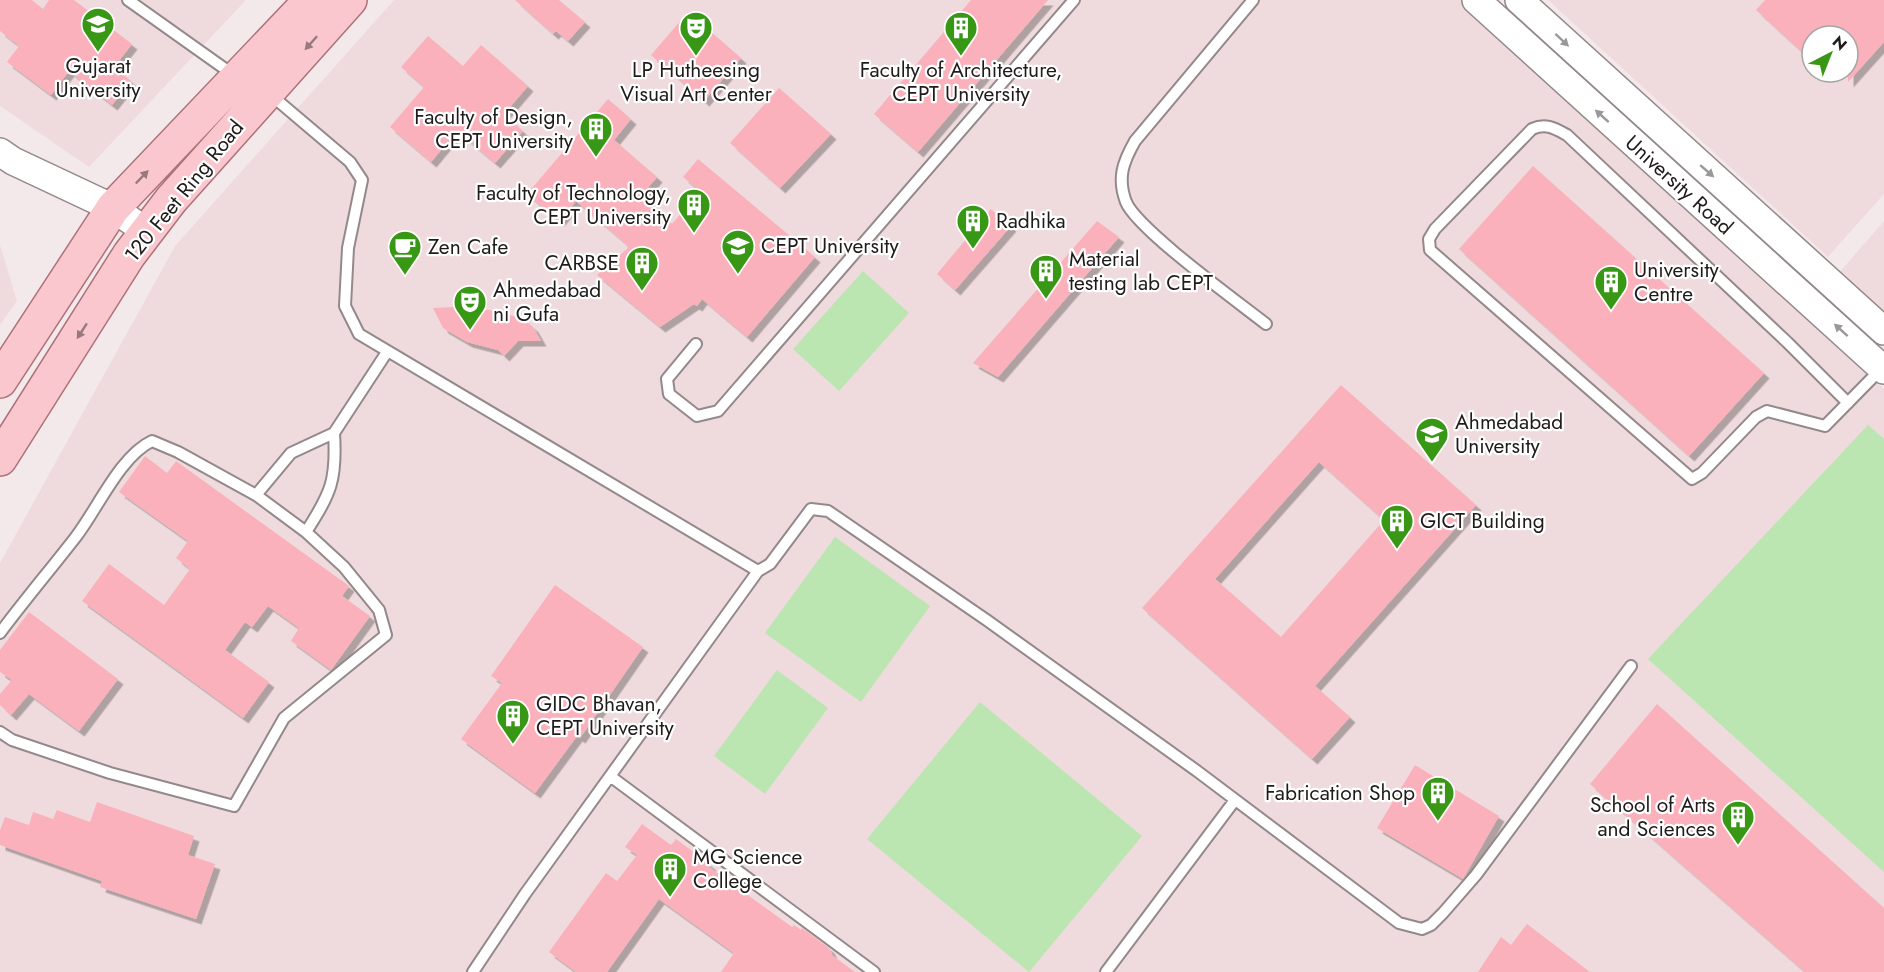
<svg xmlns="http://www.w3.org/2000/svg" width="1884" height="972" viewBox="0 0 1884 972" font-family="Jost,sans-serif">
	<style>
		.built { fill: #efdbdd; fill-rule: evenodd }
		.green { fill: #bbe5b1 }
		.building { fill: #fbb1bb; fill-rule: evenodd; filter: url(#shadow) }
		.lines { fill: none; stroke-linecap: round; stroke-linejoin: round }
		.service-casing { stroke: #93898a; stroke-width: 14 }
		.tertiary-casing { stroke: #93898a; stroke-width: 30 }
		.primary-casing { stroke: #ac727a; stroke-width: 36 }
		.service { stroke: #fff; stroke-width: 10 }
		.tertiary { stroke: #fff; stroke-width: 27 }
		.primary { stroke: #fbc7ce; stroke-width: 33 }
		.oneway { fill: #9a9898 }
		.oneway2 { fill: #987a7d }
		.labels { text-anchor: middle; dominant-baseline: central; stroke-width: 4.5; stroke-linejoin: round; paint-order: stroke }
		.poi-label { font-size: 21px; fill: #1f1b1b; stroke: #fff; text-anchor: start }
		.street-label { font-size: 21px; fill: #1f1b1b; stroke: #fff }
	</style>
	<defs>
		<filter id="shadow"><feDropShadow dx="5.5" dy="5.5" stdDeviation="0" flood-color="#0004"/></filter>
	</defs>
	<rect width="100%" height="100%" fill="#f4e9ea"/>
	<path class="built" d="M0 0H246L89 167 0 106Z
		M394 0H1464L1884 389V972H0V563L175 246Z
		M1548 0H1884V194L1828 257ZM1812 36H1848V72H1812Z
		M1884 221V319L1837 275Z
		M0 245 17 301 0 325Z"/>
	<path class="green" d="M863 271 909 313 839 391 793 349Z
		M1868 425 1884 439V872L1648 659Z
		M835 537 930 606 861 702 765 633Z
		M777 670 828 708 765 794 714 756Z
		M980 702 1142 836 1029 972 867 839Z"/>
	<path class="building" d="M0 0H32L43 9 49 0H74L132 44 114 67 131 81 112 105 69 71 51 95 7 62 19 46 0 31Z
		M515 0H559L585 22 568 41 556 31 553 34Z
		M971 0H1048L918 152 874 114Z
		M1765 0H1884V42L1848 82V36H1812V61L1756 10Z
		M688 12 741 58 704 101 651 55Z
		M428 36 463 66 481 45 528 86 504 114 523 131 495 163 457 131 431 162 390 127 424 87 401 67Z
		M779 88 831 134 780 188 730 143Z
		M608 99 631 119 614 140 657 177 640 197 672 224 700 191 683 177 698 159 815 257 747 337 702 299 697 306 694 304 660 327 597 275 628 248 624 242 576 201 559 221 527 194Z
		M1533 166 1764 373 1689 456 1459 249Z
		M991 209 1011 226 955 290 937 274Z
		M1097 221 1119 237 998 377 973 363Z
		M454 307 499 311 525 320 533 327 541 341H518L504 356 498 350 467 342 443 328 433 308Z
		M1341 385 1476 505 1315 686 1350 717 1312 759 1142 608ZM1319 462 1384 520 1281 637 1215 579Z
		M145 456 167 473 176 461 349 586 342 596 370 616 331 670 291 641 299 628 268 606 252 627 245 622 225 650 269 682 243 718 82 601 109 564 164 605 190 569 176 558 188 541 119 492Z
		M555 585 643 647 580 738 577 736 535 793 461 739 502 683 491 676Z
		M29 612 118 679 79 731 29 694 11 715 0 705V694L12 680 0 672V650Z
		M1657 704 1884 908V972H1805L1590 784Z
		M1415 765 1499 816 1463 879 1377 828Z
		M97 802 194 836 188 855 215 864 196 919 100 887 102 881 0 845V830L5 817 29 825 33 812 53 819 57 810 90 822Z
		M642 824 671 845 676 839 711 865 709 867 792 927 794 925 801 930 802 928 829 948 833 956 855 972H721L734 953 659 899 607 972H576L549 952 606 873 617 881 637 855 625 847Z
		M1527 924 1590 972H1478L1501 937 1511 945Z"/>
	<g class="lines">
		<g class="service-casing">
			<path id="service" d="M128 0 235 76
				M1253 0 1135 141C1123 162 1117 178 1126 202 1137 229 1238 302 1266 324
				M271 95 350 162 362 180 348 248 345 306 359 334 758 571 770 564 811 509 828 511 988 621 1197 771 1399 923 1422 929 1431 925 1443 913 1476 875 1631 666
				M696 344 667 379 669 394 697 416 718 411 1074 0
				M1848 403 1787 342 1567 135C1554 128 1546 123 1532 129L1435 229 1429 239 1430 250 1692 479 1702 473 1756 417 1767 411 1825 426 1882 368
				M256 495 306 532
				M0 633C24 601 50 570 75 538 97 510 120 456 152 441L178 452 256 495 291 453 334 433 387 352
				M0 732 12 740 110 773 234 806 284 718 386 635 379 610 344 567 306 532C331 493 337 480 334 433
				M610 776 874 972
				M473 972 525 894 758 571
				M1106 972 1235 800"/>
		</g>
		<g class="tertiary-casing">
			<path id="tertiary" d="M1476 0 1884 370
				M1519 0 1884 331
				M0 152 13 161 113 208 147 232"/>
		</g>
		<g class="primary-casing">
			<path id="primary" d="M0 381 113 208 311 0
				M0 459 129 255 171 200 350 0"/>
		</g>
		<use href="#service" class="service"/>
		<use href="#tertiary" class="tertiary"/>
		<use href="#primary" class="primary"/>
	</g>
	<defs><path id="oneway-solid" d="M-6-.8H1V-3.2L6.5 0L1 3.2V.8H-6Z" transform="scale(1.5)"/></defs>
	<g class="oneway">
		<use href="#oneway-solid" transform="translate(1562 40) rotate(43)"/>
		<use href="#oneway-solid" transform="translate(1602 116) rotate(-138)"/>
		<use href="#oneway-solid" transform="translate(1707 171) rotate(41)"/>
		<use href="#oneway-solid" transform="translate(1841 330) rotate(-138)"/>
	</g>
	<g class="oneway2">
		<use href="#oneway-solid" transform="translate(311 43) rotate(132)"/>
		<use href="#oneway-solid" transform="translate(142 177) rotate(-46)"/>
		<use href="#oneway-solid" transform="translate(82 331) rotate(123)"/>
	</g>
	<defs>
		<g id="university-pin" transform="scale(1.725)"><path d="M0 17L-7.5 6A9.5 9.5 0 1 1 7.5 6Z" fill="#399716" stroke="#fff"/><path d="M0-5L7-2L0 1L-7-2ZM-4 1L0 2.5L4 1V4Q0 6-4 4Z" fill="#fff"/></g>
		<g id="theatre-pin" transform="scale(1.725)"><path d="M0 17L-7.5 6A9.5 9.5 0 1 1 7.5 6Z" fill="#399716" stroke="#fff"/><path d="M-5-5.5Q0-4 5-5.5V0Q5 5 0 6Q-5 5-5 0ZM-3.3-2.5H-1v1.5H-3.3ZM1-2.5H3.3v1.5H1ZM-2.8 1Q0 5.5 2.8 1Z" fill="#fff"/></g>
		<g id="building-pin" transform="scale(1.725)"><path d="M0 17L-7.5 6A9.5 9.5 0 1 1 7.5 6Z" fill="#399716" stroke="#fff"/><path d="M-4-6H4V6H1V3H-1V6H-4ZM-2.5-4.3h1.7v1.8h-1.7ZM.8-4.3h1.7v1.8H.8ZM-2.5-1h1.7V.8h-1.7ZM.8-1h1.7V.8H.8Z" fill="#fff"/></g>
		<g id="cafe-pin" transform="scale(1.725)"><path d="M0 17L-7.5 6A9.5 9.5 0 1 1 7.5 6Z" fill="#399716" stroke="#fff"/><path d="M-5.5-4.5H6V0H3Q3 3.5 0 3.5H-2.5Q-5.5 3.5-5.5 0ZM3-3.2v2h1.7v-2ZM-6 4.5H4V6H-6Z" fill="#fff"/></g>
	</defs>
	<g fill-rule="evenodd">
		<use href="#university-pin" x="98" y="24"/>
		<use href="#theatre-pin" x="696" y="28"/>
		<use href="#building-pin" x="961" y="28"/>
		<use href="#building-pin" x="596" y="129"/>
		<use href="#building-pin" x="694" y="205"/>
		<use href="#building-pin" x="973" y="221"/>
		<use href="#university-pin" x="738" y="246"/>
		<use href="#cafe-pin" x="405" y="247"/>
		<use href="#building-pin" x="642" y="263"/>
		<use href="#building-pin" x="1046" y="271"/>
		<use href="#building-pin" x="1611" y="282"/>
		<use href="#theatre-pin" x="470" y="302"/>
		<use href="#university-pin" x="1432" y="434"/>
		<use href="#building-pin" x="1397" y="521"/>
		<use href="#building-pin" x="513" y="716"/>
		<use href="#building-pin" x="1438" y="793"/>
		<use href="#building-pin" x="1738" y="817"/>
		<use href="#building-pin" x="670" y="869"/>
	</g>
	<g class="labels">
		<g class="poi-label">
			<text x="98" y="66" text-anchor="middle">Gujarat<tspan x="98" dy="24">University</tspan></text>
			<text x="696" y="70" text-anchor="middle">LP Hutheesing<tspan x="696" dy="24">Visual Art Center</tspan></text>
			<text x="961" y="70" text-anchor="middle">Faculty of Architecture,<tspan x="961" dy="24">CEPT University</tspan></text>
			<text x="573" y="117" text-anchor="end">Faculty of Design,<tspan x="573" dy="24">CEPT University</tspan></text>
			<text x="671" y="193" text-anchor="end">Faculty of Technology,<tspan x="671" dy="24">CEPT University</tspan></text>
			<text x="996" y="221">Radhika</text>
			<text x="761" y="246">CEPT University</text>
			<text x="428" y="247">Zen Cafe</text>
			<text x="1069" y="259">Material<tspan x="1069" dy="24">testing lab CEPT</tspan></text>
			<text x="619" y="263" text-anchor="end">CARBSE</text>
			<text x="1634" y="270">University<tspan x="1634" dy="24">Centre</tspan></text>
			<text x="493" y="290">Ahmedabad<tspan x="493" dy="24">ni Gufa</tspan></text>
			<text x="1455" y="422">Ahmedabad<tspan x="1455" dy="24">University</tspan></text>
			<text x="1420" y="521">GICT Building</text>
			<text x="536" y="704">GIDC Bhavan,<tspan x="536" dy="24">CEPT University</tspan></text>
			<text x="1415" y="793" text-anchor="end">Fabrication Shop</text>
			<text x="1715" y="805" text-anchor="end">School of Arts<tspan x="1715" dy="24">and Sciences</tspan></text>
			<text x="693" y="857">MG Science<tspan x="693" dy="24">College</tspan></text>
		</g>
		<g class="street-label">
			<text transform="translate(1679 185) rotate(42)">University Road</text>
			<text transform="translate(184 191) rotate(-51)">120 Feet Ring Road</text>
		</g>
	</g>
	<g transform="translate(1830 54) rotate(42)"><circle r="28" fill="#ffffff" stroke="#a5a4a4" stroke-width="1.5"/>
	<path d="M0-4.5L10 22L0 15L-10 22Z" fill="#399716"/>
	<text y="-9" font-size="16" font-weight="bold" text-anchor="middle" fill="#1f1b1b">N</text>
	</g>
</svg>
